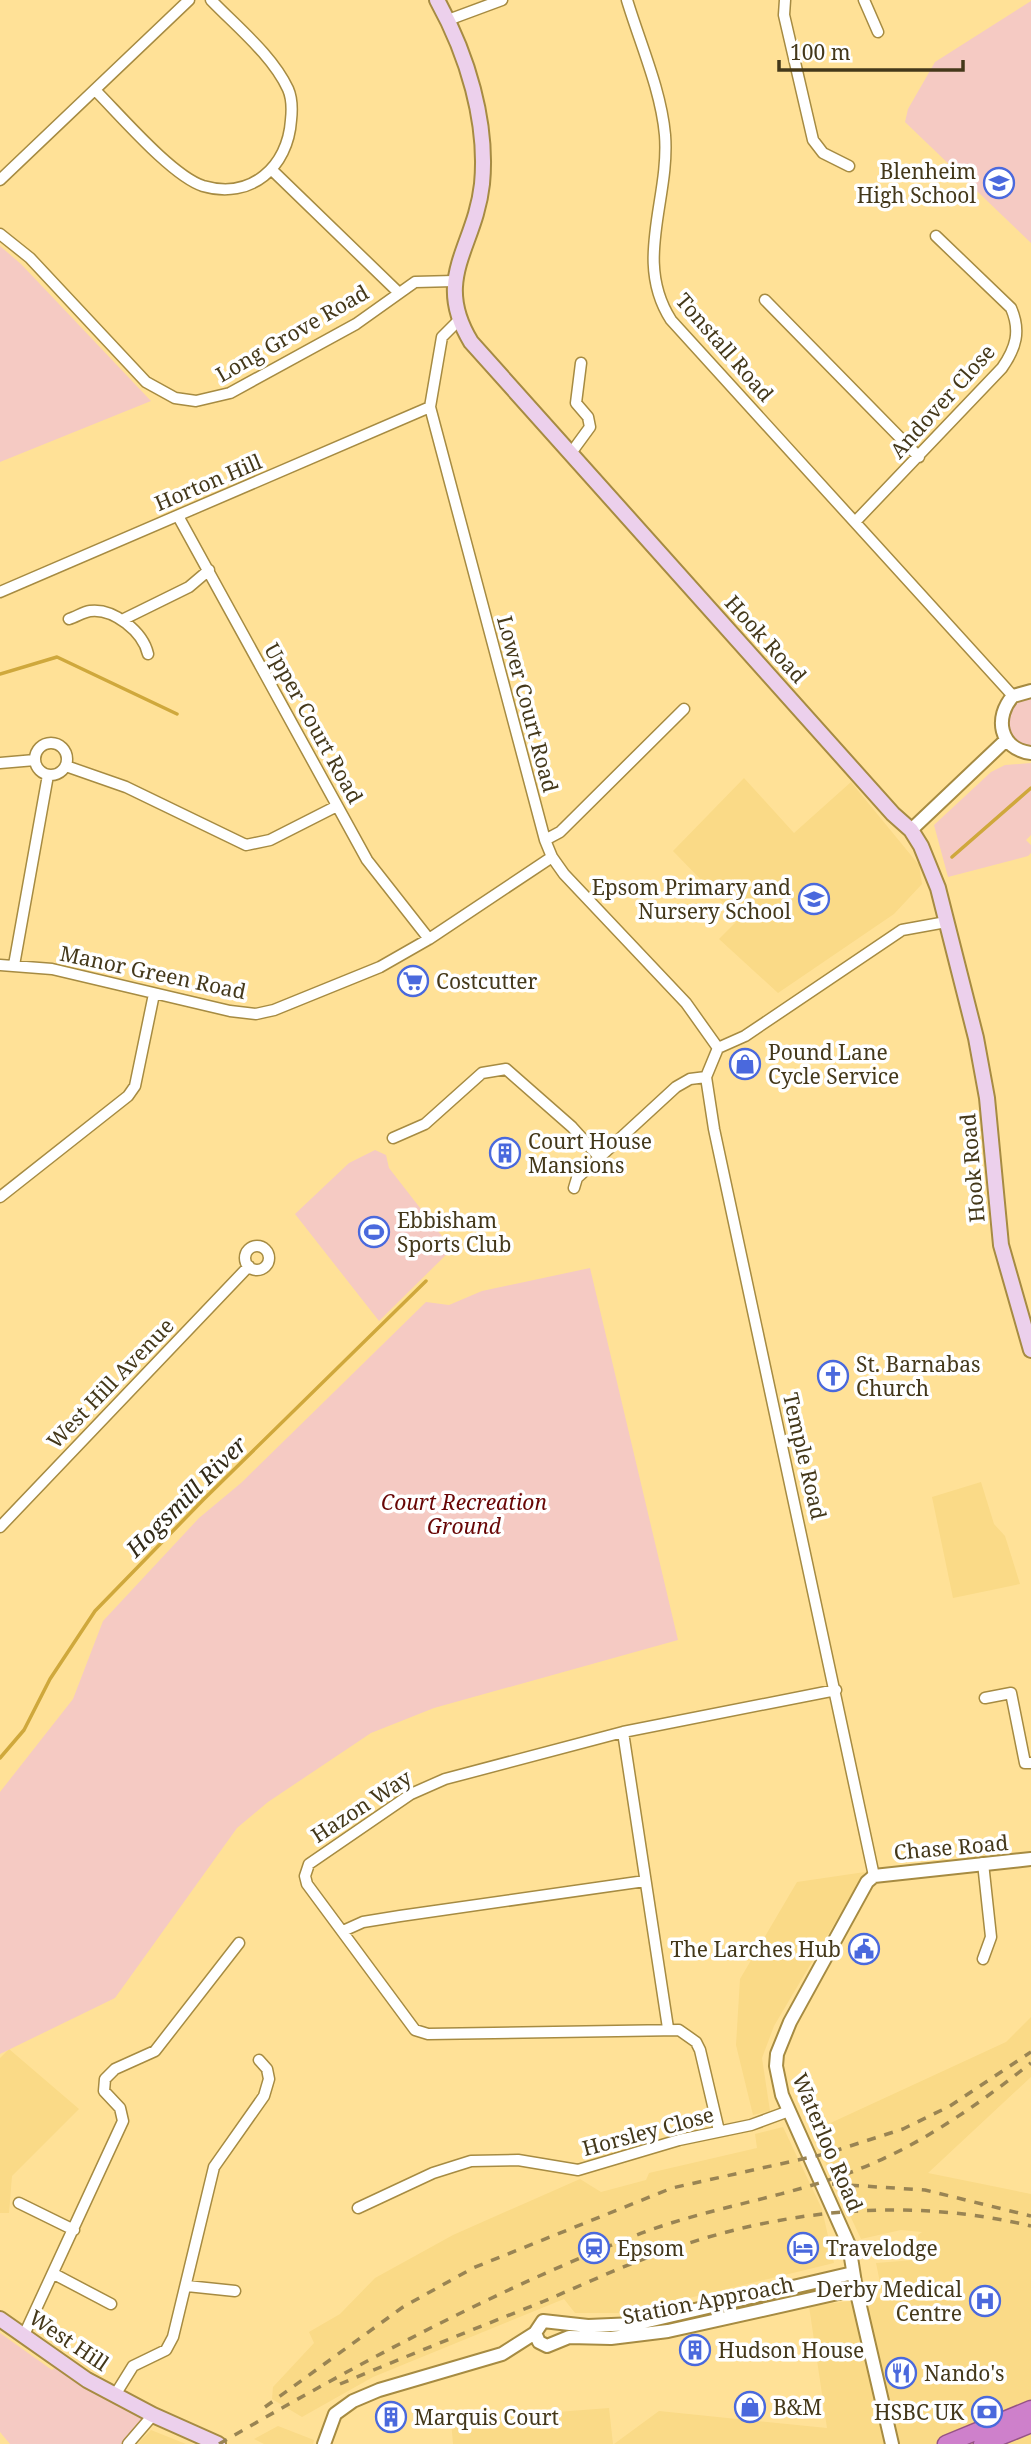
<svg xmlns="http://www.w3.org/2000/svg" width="1031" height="2444" viewBox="0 0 1031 2444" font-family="'Noto Serif',serif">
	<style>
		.built { fill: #fada87 }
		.green { fill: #f5cac3 }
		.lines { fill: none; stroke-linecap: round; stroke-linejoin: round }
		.stream { stroke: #cfa83c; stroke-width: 3.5 }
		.minor-casing { stroke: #a68b42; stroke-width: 13 }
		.tertiary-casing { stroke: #a68b42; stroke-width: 16 }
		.secondary-casing { stroke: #a68b42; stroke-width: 18 }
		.trunk-casing { stroke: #955385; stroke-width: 19 }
		.minor { stroke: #fff; stroke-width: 10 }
		.tertiary { stroke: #fff; stroke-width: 12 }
		.secondary { stroke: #ecd0ec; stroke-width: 14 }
		.trunk { stroke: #ce80cb; stroke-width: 16 }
		.rail { stroke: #998453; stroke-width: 3.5; stroke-dasharray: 9 9; stroke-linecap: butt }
		.labels { text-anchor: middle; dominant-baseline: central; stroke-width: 7; stroke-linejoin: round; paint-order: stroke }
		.poi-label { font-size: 21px; fill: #44381a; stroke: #fff; text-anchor: start }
		.street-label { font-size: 21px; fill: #44381a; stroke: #fff }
		.park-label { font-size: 21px; font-style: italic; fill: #680605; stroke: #fff }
		.water-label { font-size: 23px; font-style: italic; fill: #322a18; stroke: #fff }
	</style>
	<rect width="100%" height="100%" fill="#ffe197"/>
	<path class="built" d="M744 778 794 833 851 782 919 865 922 884 894 914 778 993 719 939 739 919 673 851Z
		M981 1482 994 1524 1005 1536 1020 1584 953 1598 932 1497Z
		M865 1872 774 2026 762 2058 770 2111 753 2115 736 2045 740 1979 797 1882Z
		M1031 2017V2077L928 2173 1031 2194V2444H614L659 2411 827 2428 809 2306 883 2297 876 2263 914 2260 918 2253V2235L922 2232 901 2230 861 2239 811 2132 1006 2042Z
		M9 2049 79 2109 12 2176 9 2213H0V2058Z
		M783 2127 822 2209 834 2263 627 2313H575L564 2299 373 2377 302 2417 272 2399 273 2387 314 2343 309 2332 340 2314 375 2278 453 2235 580 2179 601 2192 646 2180 649 2173 757 2148 755 2134Z
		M609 2408 613 2444H453L451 2420Z
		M278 2426 314 2440 313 2444H264L254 2439Z
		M151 2430 186 2444H137Z"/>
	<path class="green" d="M1031 1V243L905 122 908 109 935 62Z
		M0 246 21 264 151 401 0 462Z
		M1031 696V749L1016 744C1005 725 1004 720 1015 701Z
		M1031 763V835L1026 840 1031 845V853L1028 856 948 877 934 825 991 772 1005 765Z
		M375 1150 386 1155 389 1168 452 1249 379 1321 295 1214 349 1163Z
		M590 1268 678 1640 434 1708 371 1733 268 1802 237 1828 115 1998 0 2054V1792L73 1699 103 1621 199 1518 241 1483 426 1302 449 1305 482 1291Z
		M0 2333 52 2370 56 2367 143 2418 121 2444H10L0 2432Z"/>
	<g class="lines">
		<path class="stream" d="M0 674 57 657 177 714
			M952 857 1031 788
			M0 1758 24 1730 50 1679 95 1611 203 1500 426 1281"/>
		<g class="minor-casing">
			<path id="minor" d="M627 0C640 43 661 90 665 135 670 200 633 261 671 320L1013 696
				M785 0 784 15 813 140 823 153 849 166
				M864 0 878 32
				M448 20 502 0
				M95 90C120 115 172 176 203 186 251 200 288 167 291 120 292 111 292 98 288 89 272 55 237 27 211 0
				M273 171 398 292
				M0 180 189 0
				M0 234 30 258 146 382 175 398 196 401 230 393 356 324 415 282 454 281
				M765 300 919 457
				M458 321 442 337 430 407 545 840 552 857 564 874 686 1003 718 1048
				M571 453 590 427 588 417 576 403 581 363
				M178 516 367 860 429 939
				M855 522 1002 368C1016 348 1021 331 1011 308L936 236
				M0 592 430 407
				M69 619C76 617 83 612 90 611 114 608 143 632 148 654
				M122 620 189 587 209 570
				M35 759a16 16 0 1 1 32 0a16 16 0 1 1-32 0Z
				M0 763 35 760
				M66 766 126 787 246 845 270 840 337 806
				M545 840 560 832 684 709
				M0 965 52 969 230 1011 256 1014 274 1010 380 967 429 939 552 857
				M14 965 48 775
				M393 1138 425 1124 482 1073 506 1069 572 1127 599 1157
				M574 1188 577 1178 676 1087 690 1079 706 1077
				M0 1197 128 1096 135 1086 154 994
				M245 1258a12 12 0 1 1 24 0a12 12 0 1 1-24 0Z
				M0 1527 249 1266
				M985 1698 1011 1693 1025 1763H1031
				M623 1732 668 2028
				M874 1876 714 1129 706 1077 718 1048 745 1036 902 930 946 922
				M343 1931 363 1922 400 1916 645 1881
				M983 1959 991 1937 983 1863
				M719 2131 700 2050 696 2042 679 2030 428 2034 415 2030 307 1884 305 1876 309 1864 411 1794 445 1779 623 1732 836 1690
				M19 2203 74 2230
				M358 2208 433 2173 471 2161 518 2160 578 2170 679 2140 751 2125 789 2111
				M54 2274 111 2304
				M187 2286 235 2291
				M24 2335 123 2121 120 2108 104 2091 105 2079 115 2069 155 2051 239 1943
				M115 2395 133 2366 166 2350 173 2337 214 2167 264 2096 269 2079 267 2069 259 2060
				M128 2444 153 2415"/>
		</g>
		<g class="tertiary-casing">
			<path id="tertiary" d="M1031 691 1013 696C994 717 999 749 1031 753
				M911 830 1006 740
				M535 2333 539 2342 547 2346 569 2337 611 2338 668 2331 856 2289
				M324 2444 335 2414 353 2401 379 2390 502 2354 535 2333 543 2321 588 2326 635 2324 853 2273
				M892 2444 856 2289 849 2245 782 2095 776 2066 777 2054 790 2022 867 1882 874 1876 1031 1859"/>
		</g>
		<g class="secondary-casing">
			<path id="secondary" d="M437 0C467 54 488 122 482 184 475 248 432 278 471 342L893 814 911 830 921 846 938 888 976 1038 987 1098 1001 1245 1031 1350
				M0 2319 87 2380 153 2415 218 2444"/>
		</g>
		<g class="trunk-casing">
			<path id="trunk" d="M946 2444 1031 2409
				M982 2444 1031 2424"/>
		</g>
		<use href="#minor" class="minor"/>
		<use href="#tertiary" class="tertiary"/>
		<use href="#secondary" class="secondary"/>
		<use href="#trunk" class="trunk"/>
		<path class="rail" d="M832 2184 925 2190 1031 2216
			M340 2384C407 2356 474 2329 542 2302 587 2283 633 2261 680 2246 793 2208 914 2198 1031 2226
			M265 2407 403 2307 473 2268 672 2188 825 2154 903 2129 950 2106 1031 2052
			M219 2444C352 2367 485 2295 629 2238 700 2209 775 2200 846 2174 914 2150 975 2107 1031 2063"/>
	</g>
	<defs>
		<g id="school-ring" transform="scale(1.575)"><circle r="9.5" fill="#fff" stroke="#4a69dd" stroke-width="1.5"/><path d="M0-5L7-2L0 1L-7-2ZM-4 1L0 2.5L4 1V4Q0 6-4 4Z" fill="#4a69dd"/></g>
		<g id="supermarket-ring" transform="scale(1.575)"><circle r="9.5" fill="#fff" stroke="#4a69dd" stroke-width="1.5"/><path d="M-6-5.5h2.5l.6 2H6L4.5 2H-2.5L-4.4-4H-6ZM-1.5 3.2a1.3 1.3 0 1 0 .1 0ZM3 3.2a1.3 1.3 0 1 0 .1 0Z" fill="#4a69dd"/></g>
		<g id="shop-ring" transform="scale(1.575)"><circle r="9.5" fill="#fff" stroke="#4a69dd" stroke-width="1.5"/><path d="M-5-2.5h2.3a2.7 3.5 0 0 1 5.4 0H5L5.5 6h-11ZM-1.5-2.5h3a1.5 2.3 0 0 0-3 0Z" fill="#4a69dd"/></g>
		<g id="building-ring" transform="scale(1.575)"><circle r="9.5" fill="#fff" stroke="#4a69dd" stroke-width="1.5"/><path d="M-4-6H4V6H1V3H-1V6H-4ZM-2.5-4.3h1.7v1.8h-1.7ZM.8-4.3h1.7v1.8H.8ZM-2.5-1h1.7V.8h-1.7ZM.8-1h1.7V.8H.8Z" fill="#4a69dd"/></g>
		<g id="stadium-ring" transform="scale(1.575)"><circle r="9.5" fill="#fff" stroke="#4a69dd" stroke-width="1.5"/><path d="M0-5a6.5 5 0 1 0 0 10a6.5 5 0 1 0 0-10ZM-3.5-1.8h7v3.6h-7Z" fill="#4a69dd"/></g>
		<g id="church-ring" transform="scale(1.575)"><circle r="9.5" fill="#fff" stroke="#4a69dd" stroke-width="1.5"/><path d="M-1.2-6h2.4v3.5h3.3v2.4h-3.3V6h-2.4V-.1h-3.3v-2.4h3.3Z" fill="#4a69dd"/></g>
		<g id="civic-ring" transform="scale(1.575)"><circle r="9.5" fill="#fff" stroke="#4a69dd" stroke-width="1.5"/><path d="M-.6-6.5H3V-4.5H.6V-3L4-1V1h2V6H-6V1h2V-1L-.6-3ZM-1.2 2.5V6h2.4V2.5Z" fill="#4a69dd"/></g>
		<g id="station-ring" transform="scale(1.575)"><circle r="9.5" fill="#fff" stroke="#4a69dd" stroke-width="1.5"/><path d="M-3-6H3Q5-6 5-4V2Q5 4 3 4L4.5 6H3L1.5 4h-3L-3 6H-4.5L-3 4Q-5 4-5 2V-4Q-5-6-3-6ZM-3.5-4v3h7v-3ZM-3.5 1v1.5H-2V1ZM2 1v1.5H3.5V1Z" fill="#4a69dd"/></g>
		<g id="hotel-ring" transform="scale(1.575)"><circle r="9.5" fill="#fff" stroke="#4a69dd" stroke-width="1.5"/><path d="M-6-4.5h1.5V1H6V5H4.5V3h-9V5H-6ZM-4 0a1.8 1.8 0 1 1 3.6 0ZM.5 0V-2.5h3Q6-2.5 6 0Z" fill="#4a69dd"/></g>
		<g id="hospital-ring" transform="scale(1.575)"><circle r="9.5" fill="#fff" stroke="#4a69dd" stroke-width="1.5"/><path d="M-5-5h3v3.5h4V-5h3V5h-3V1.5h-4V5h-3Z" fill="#4a69dd"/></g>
		<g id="restaurant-ring" transform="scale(1.575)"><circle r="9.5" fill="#fff" stroke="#4a69dd" stroke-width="1.5"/><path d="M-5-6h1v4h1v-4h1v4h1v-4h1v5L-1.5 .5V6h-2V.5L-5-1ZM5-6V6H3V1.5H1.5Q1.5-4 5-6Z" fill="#4a69dd"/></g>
		<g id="bank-ring" transform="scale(1.575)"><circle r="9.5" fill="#fff" stroke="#4a69dd" stroke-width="1.5"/><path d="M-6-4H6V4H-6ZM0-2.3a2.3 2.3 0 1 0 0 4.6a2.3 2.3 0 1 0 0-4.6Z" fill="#4a69dd"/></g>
	</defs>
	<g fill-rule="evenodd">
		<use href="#school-ring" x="999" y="183"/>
		<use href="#school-ring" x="814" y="899"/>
		<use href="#supermarket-ring" x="413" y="981"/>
		<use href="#shop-ring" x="745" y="1064"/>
		<use href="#building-ring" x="505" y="1153"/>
		<use href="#stadium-ring" x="374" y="1232"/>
		<use href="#church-ring" x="833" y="1376"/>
		<use href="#civic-ring" x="864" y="1949"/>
		<use href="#station-ring" x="594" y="2248"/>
		<use href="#hotel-ring" x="803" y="2248"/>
		<use href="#hospital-ring" x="985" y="2301"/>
		<use href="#building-ring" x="695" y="2350"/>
		<use href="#restaurant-ring" x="901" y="2373"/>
		<use href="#shop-ring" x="750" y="2407"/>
		<use href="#bank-ring" x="987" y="2412"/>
		<use href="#building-ring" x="391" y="2417"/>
	</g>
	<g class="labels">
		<g class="poi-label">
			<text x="976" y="171" text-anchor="end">Blenheim<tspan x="976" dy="24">High School</tspan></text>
			<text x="791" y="887" text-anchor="end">Epsom Primary and<tspan x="791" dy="24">Nursery School</tspan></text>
			<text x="436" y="981">Costcutter</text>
			<text x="768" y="1052">Pound Lane<tspan x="768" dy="24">Cycle Service</tspan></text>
			<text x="528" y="1141">Court House<tspan x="528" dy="24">Mansions</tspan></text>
			<text x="397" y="1220">Ebbisham<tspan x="397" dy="24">Sports Club</tspan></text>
			<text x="856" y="1364">St. Barnabas<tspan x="856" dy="24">Church</tspan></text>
			<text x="841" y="1949" text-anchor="end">The Larches Hub</text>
			<text x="617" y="2248">Epsom</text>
			<text x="826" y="2248">Travelodge</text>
			<text x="962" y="2289" text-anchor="end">Derby Medical<tspan x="962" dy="24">Centre</tspan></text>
			<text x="718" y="2350">Hudson House</text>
			<text x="924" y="2373">Nando's</text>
			<text x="773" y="2407">B&amp;M</text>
			<text x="964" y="2412" text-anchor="end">HSBC UK</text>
			<text x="414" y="2417">Marquis Court</text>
		</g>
		<g class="street-label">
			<text transform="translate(292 333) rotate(-30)">Long Grove Road</text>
			<text transform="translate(725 347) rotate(49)">Tonstall Road</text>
			<text transform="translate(942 401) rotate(-48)">Andover Close</text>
			<text transform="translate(208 482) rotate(-23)">Horton Hill</text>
			<text transform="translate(766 639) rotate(48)">Hook Road</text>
			<text transform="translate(528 704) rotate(75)">Lower Court Road</text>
			<text transform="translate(314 723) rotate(61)">Upper Court Road</text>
			<text transform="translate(153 972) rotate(12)">Manor Green Road</text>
			<text transform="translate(972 1168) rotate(-95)">Hook Road</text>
			<text transform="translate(110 1383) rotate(-46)">West Hill Avenue</text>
			<text transform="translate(805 1456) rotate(77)">Temple Road</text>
			<text transform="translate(361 1806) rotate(-33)">Hazon Way</text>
			<text transform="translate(951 1847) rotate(-5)">Chase Road</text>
			<text transform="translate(648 2131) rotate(-15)">Horsley Close</text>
			<text transform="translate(828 2142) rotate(67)">Waterloo Road</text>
			<text transform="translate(708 2300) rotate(-11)">Station Approach</text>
			<text transform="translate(69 2340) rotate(34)">West Hill</text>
		</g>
		<g class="park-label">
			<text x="464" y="1502">Court Recreation<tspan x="464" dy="24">Ground</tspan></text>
		</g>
		<g class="water-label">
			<text transform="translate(186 1496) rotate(-45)">Hogsmill River</text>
		</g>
	</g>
	<path d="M779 60v10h184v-10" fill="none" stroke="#44381a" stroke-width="3.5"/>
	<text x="790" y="60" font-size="21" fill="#44381a" stroke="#ffffff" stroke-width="5" paint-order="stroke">100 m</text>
</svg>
